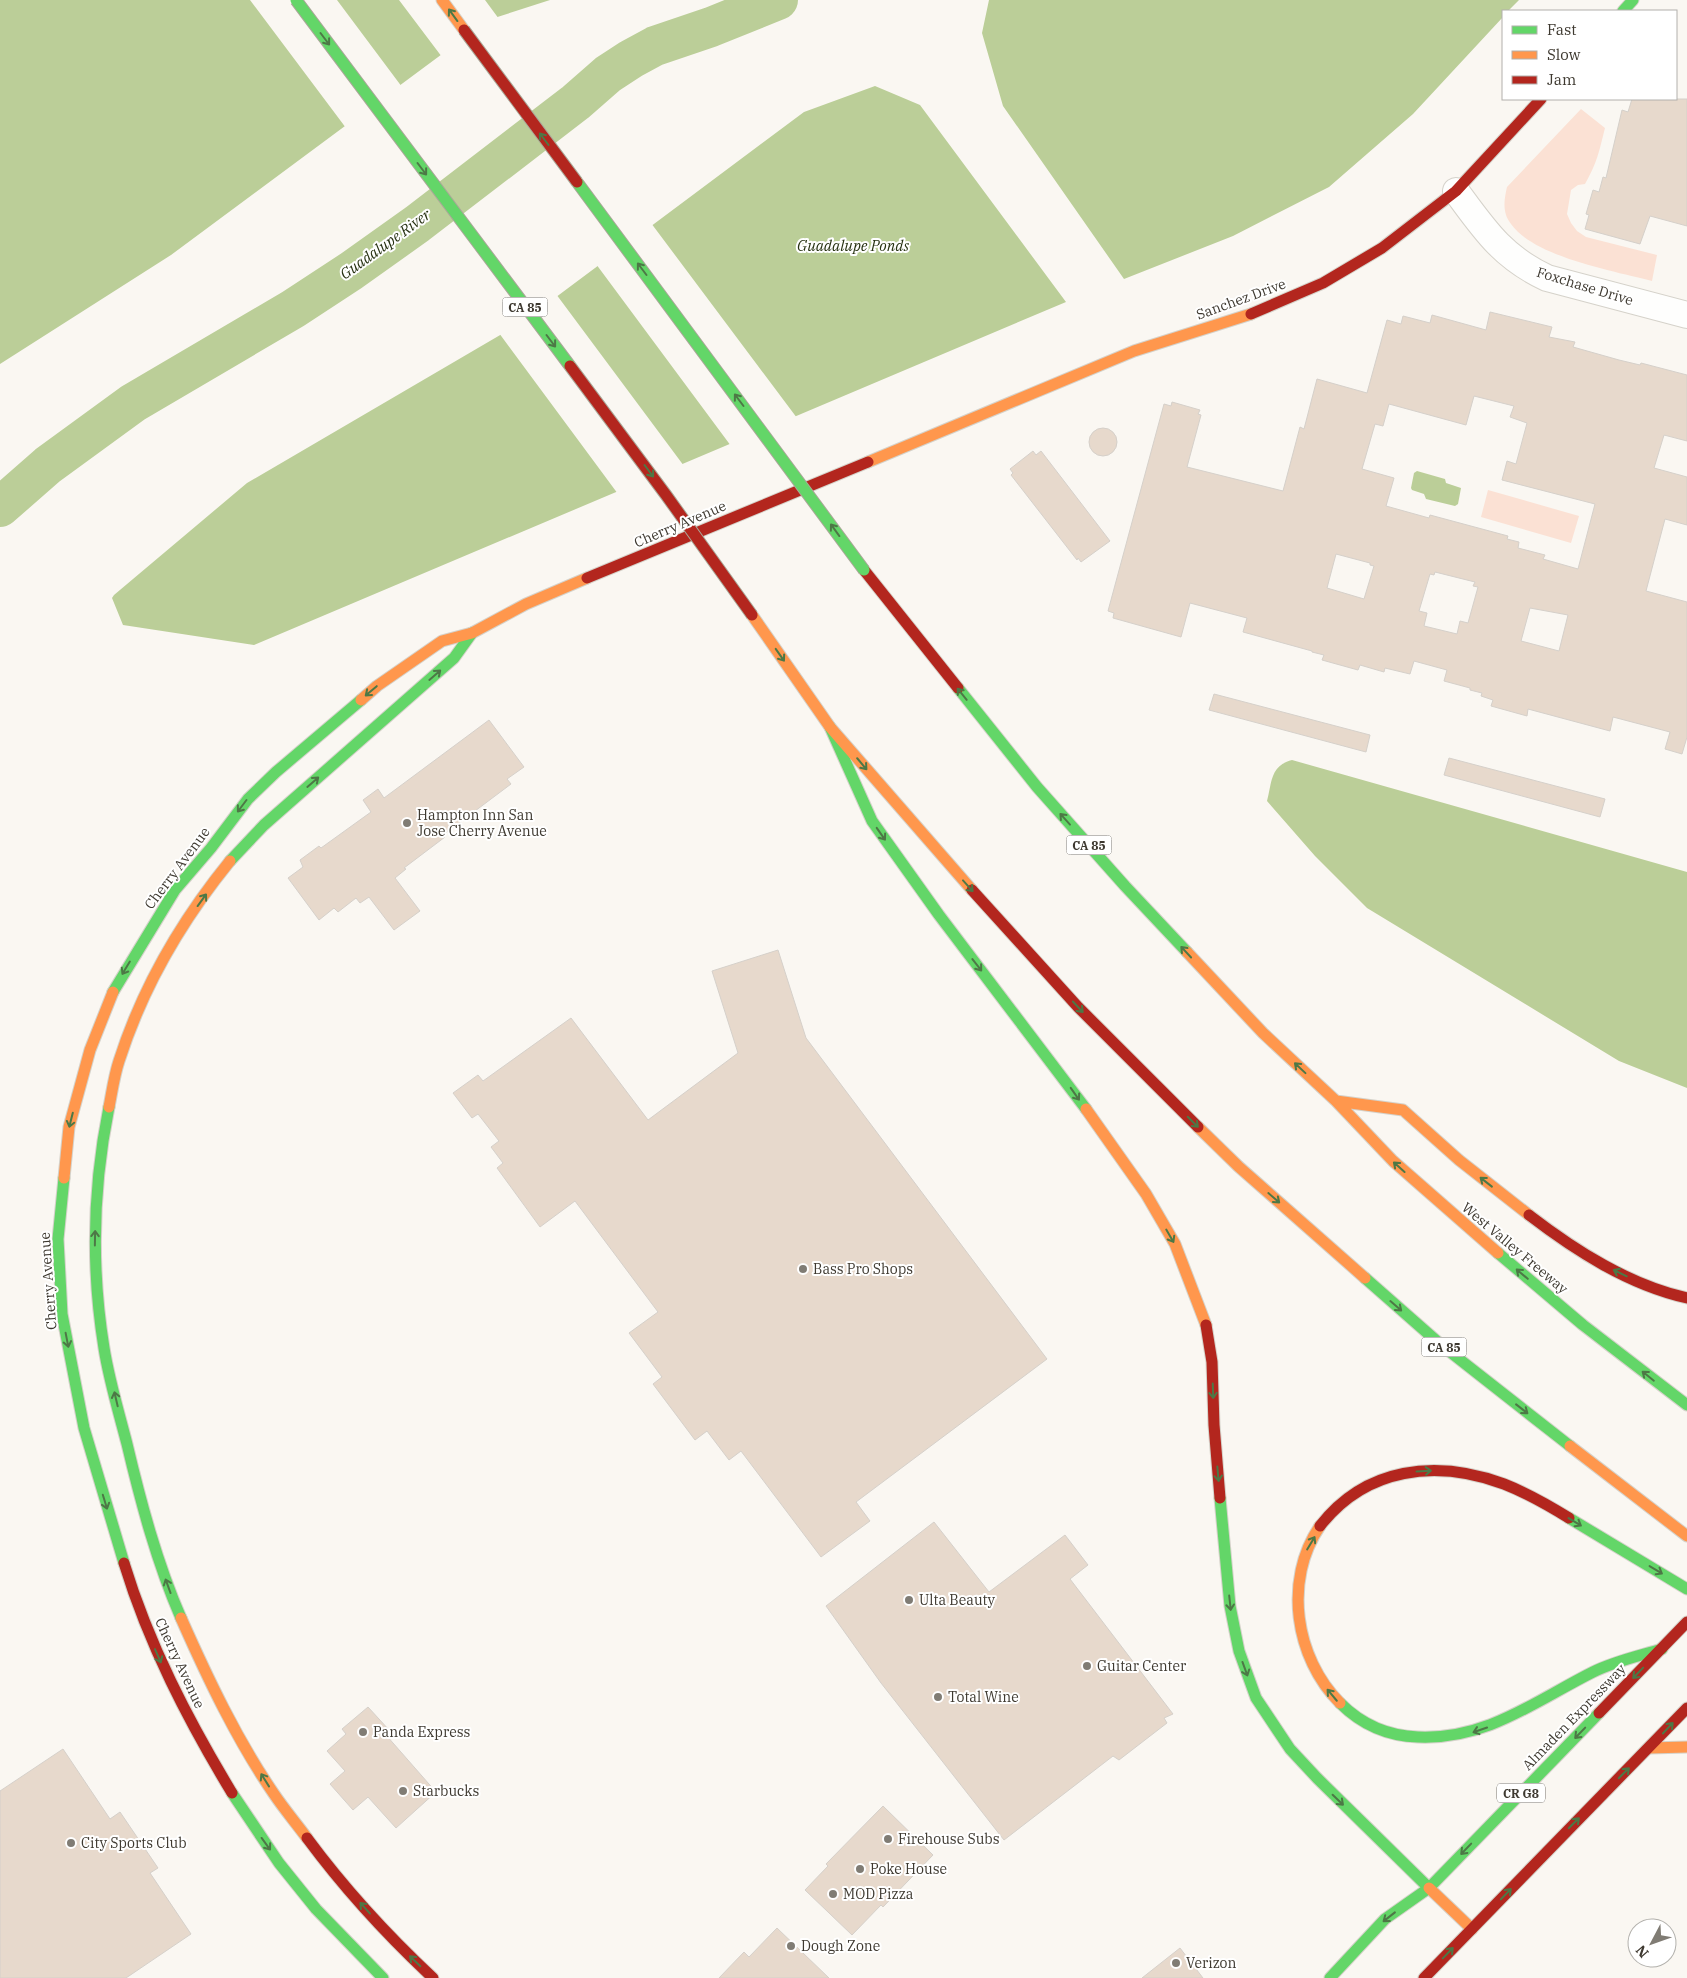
<svg xmlns="http://www.w3.org/2000/svg" width="1687" height="1978" viewBox="0 0 1687 1978" font-family="'IBM Plex Serif',serif">
	<style>
		.green { fill: #fbe1d4 }
		.water { fill: #bbce98 }
		.pier { fill: #faf7f2 }
		.lines { fill: none; stroke-linecap: round; stroke-linejoin: round }
		.river { stroke: #bbce98; stroke-width: 40 }
		.building { fill: #e7d9cc; stroke: #d5d0ca; fill-rule: evenodd }
		.street-casing { stroke: #d5d2ca; stroke-width: 28 }
		.fast-casing { stroke: #d5d2ca; stroke-width: 13 }
		.slow-casing { stroke: #d5d2ca; stroke-width: 13 }
		.jam-casing { stroke: #d5d2ca; stroke-width: 13 }
		.street { stroke: #fefefd; stroke-width: 26 }
		.fast { stroke: #63d668; stroke-width: 11 }
		.slow { stroke: #ff974d; stroke-width: 11 }
		.jam { stroke: #b3261e; stroke-width: 11 }
		.fast-bridge-casing { stroke: #aaa798; stroke-width: 13; stroke-linecap: butt }
		.jam-bridge-casing { stroke: #aaa798; stroke-width: 13; stroke-linecap: butt }
		.fast-bridge { stroke: #63d668; stroke-width: 11 }
		.jam-bridge { stroke: #b3261e; stroke-width: 11 }
		.oneway { stroke: #4d7846 }
		.poi-dot { fill: #807c74; stroke: #fff; stroke-width: 2 }
		.labels { text-anchor: middle; dominant-baseline: central; stroke-width: 4; stroke-linejoin: round; paint-order: stroke }
		.shield { fill: #fff; stroke: #78746e; stroke-width: 1 }
		.shield-label { font-size: 12px; font-weight: bold; fill: #3e3930 }
		.street-label { font-size: 14px; fill: #3e3930; stroke: #fff }
		.poi-label { font-size: 14px; fill: #3e3930; stroke: #fff; text-anchor: start }
		.water-label { font-size: 15px; font-style: italic; fill: #263111; stroke: #fff }
	</style>
	<rect width="100%" height="100%" fill="#faf7f2"/>
	<path class="green" d="M1581 109 1605 128C1599 152 1597 163 1585 184L1578 185 1571 190 1567 214 1571 223 1577 231 1586 237 1657 255 1652 281C1614 271 1534 257 1511 224 1502 213 1504 200 1507 187Z
		M1488 490 1579 516 1571 543 1481 517Z"/>
	<path class="water" d="M0 0H550L488 20 171 255 0 364Z
		M989 0H1519L1508 11H1503V17L1413 114 1329 187 1233 236 1124 279 1003 106 982 33Z
		M875 86 920 105 1066 302 254 645 123 625 112 598 114 595 247 483 524 321 804 112Z
		M1417 471 1445 479 1446 483 1461 488 1458 504 1455 506 1426 499 1424 494 1412 490 1411 488 1414 473Z
		M1292 760 1687 872V1088L1619 1061 1367 908 1315 856 1267 801C1272 782 1270 766 1292 760Z"/>
	<path class="pier" d="M250 0H337L402 87 346 128Z
		M399 0H485L499 19 489 23 442 57Z
		M651 223 797 418 731 446 596 264Z
		M556 294 684 466 618 494 499 333 523 319Z"/>
	<g class="lines">
		<path class="river" d="M0 507 48 465 133 403 293 309 351 271 417 224 576 102 608 74 631 59 655 46 711 27 778 0"/>
	</g>
	<path class="building" d="M1632 99H1687V226L1650 216 1640 244 1585 229 1589 215 1586 214 1593 190 1599 192 1603 177 1606 178 1622 110 1628 112Z
		M1490 312 1552 327 1549 337 1575 342 1573 347 1619 360 1640 365 1641 363 1687 375V441L1664 435 1654 468 1687 477V525L1665 519 1646 591 1687 602V737L1682 754 1665 749 1670 732 1613 717 1610 731 1528 709 1527 716 1491 706 1493 700 1481 696 1482 693 1470 690V688L1444 681 1447 670 1414 661 1410 674 1385 668 1384 672 1360 665 1358 670 1322 660 1324 655 1312 652V651L1243 632 1247 618 1190 603 1181 637 1113 618 1114 613 1108 611 1164 404 1171 406 1172 402 1200 410 1198 414 1201 415 1187 467 1283 491 1300 427 1304 429 1317 379 1367 393 1387 320 1401 324 1403 316 1430 323 1432 315 1486 330ZM1474 396 1514 406 1510 417 1527 423 1516 464 1507 461 1502 480 1595 504 1578 569 1543 559 1545 555 1518 548 1519 542 1507 539 1508 536 1430 515 1429 518 1386 506 1394 478 1362 469 1375 424 1383 426 1389 404 1466 425ZM1336 554 1370 563V565L1374 566 1364 599 1327 588ZM1435 572 1475 582 1473 586 1478 587 1468 623 1460 621 1457 634 1424 626 1427 613 1419 611 1430 574 1434 575ZM1530 608 1568 615 1559 651 1521 641Z
		M1089 442a14 14 0 1 1 28 0a14 14 0 1 1-28 0Z
		M1033 451 1036 455 1041 451 1110 541 1081 562 1078 558 1077 560 1011 475 1013 473 1010 469Z
		M1214 694 1370 735 1366 752 1209 710Z
		M489 720 524 767 507 779 511 784 443 835 445 837 404 868 406 869 395 878 420 911 394 930 369 897 360 903 356 898 338 912 334 908 319 920 288 878 303 867 300 860 319 846 321 848 371 812 363 800 378 789 384 798Z
		M1449 758 1605 799 1600 817 1444 775Z
		M778 950 806 1038 1047 1359 856 1502 870 1521 821 1557 741 1451 729 1460 707 1431 695 1440 653 1384 662 1377 629 1333 658 1312 575 1201 540 1227 497 1168 503 1163 491 1147 499 1141 478 1114 472 1118 453 1093 478 1075 483 1081 571 1018 648 1120 738 1053 712 971Z
		M934 1522 989 1592 1065 1535 1088 1565 1070 1579 1173 1714 1164 1718 1167 1723 1119 1760 1113 1756 1004 1840 881 1683 826 1606Z
		M368 1707 390 1731 386 1735 436 1792 396 1828 368 1797 353 1810 330 1784 345 1771 327 1751 346 1734 342 1729Z
		M63 1749 110 1819 120 1812 158 1868 150 1873 191 1934 126 1978H0V1791Z
		M883 1806 933 1855 883 1907 881 1905 852 1935 805 1890 828 1866 826 1864Z
		M777 1928 829 1978H719L744 1952 749 1957Z
		M1180 1948 1203 1978H1142Z"/>
	<g class="lines">
		<g class="street-casing">
			<path id="street" d="M1456 191C1484 229 1502 257 1547 278L1687 315"/>
		</g>
		<g class="fast-casing">
			<path id="fast" d="M1623 11 1633 0
				M958 688 1037 787 1125 886 1187 952
				M830 727 872 821 939 915 1086 1109
				M230 861 264 825 454 658 472 633
				M113 992 175 890 211 848 248 799 276 772 361 700
				M109 1107C93 1186 91 1268 104 1348 109 1380 119 1413 127 1444 141 1503 157 1563 181 1618
				M64 1178 58 1239 62 1314 84 1428 124 1563
				M1498 1253 1583 1325 1687 1405
				M1365 1278 1440 1344 1570 1446
				M1220 1498 1230 1606 1239 1651 1256 1698 1290 1749 1317 1778 1429 1888
				M1569 1518 1687 1589
				M1340 1703C1361 1724 1388 1736 1418 1737 1487 1740 1535 1701 1593 1672 1615 1661 1639 1656 1662 1649
				M232 1793 279 1863 316 1909 383 1978
				M1330 1978 1385 1919 1429 1888 1599 1713"/>
		</g>
		<g class="slow-casing">
			<path id="slow" d="M442 0 464 30
				M868 462 1134 351 1251 314
				M752 615 830 727 972 890
				M361 700 377 686 442 641 472 633 526 604 587 578
				M1187 952 1263 1033 1336 1101 1393 1161 1498 1253
				M1336 1101 1403 1110 1459 1160 1529 1215
				M109 1107C112 1092 114 1076 119 1061 142 989 182 920 230 861
				M1086 1109 1146 1194 1175 1244 1206 1325
				M1198 1127 1238 1166 1365 1278
				M64 1178 69 1127 90 1050 113 992
				M1570 1446 1687 1536
				M1320 1526C1283 1580 1295 1658 1340 1703
				M181 1618C208 1679 237 1740 274 1794 284 1809 296 1823 307 1838
				M1649 1748 1687 1747
				M1429 1888 1472 1929"/>
		</g>
		<g class="jam-casing">
			<path id="jam" d="M1251 314 1323 283 1382 248 1456 191 1541 99
				M864 570 958 688
				M587 578 868 462
				M972 890 1078 1007 1198 1127
				M1529 1215C1576 1251 1629 1285 1687 1298
				M1206 1325 1212 1362 1214 1425 1220 1498
				M1320 1526C1366 1467 1436 1459 1504 1484 1527 1493 1548 1505 1569 1518
				M124 1563C149 1645 188 1720 232 1793
				M1599 1713 1687 1622
				M307 1838C344 1888 387 1935 433 1978
				M1424 1978 1687 1708"/>
		</g>
		<use href="#street" class="street"/>
		<use href="#fast" class="fast"/>
		<use href="#slow" class="slow"/>
		<use href="#jam" class="jam"/>
		<g class="fast-bridge-casing">
			<path id="fast-bridge" d="M296 0 570 366
				M577 182 864 570"/>
		</g>
		<g class="jam-bridge-casing">
			<path id="jam-bridge" d="M464 30 577 182
				M570 366 666 495 752 615"/>
		</g>
		<use href="#fast-bridge" class="fast-bridge"/>
		<use href="#jam-bridge" class="jam-bridge"/>
	</g>
	<defs><path id="oneway-shaft" d="M-6 0H5M1.5-3L5.5 0L1.5 3" fill="none" stroke-width="1.6" stroke-linecap="round" stroke-linejoin="round" transform="scale(1.25)"/></defs>
	<g class="oneway">
		<use href="#oneway-shaft" transform="translate(453 15) rotate(-126)"/>
		<use href="#oneway-shaft" transform="translate(325 39) rotate(53)"/>
		<use href="#oneway-shaft" transform="translate(544 139) rotate(-127)"/>
		<use href="#oneway-shaft" transform="translate(422 169) rotate(53)"/>
		<use href="#oneway-shaft" transform="translate(642 269) rotate(-127)"/>
		<use href="#oneway-shaft" transform="translate(551 341) rotate(53)"/>
		<use href="#oneway-shaft" transform="translate(739 400) rotate(-127)"/>
		<use href="#oneway-shaft" transform="translate(649 471) rotate(53)"/>
		<use href="#oneway-shaft" transform="translate(835 530) rotate(-126)"/>
		<use href="#oneway-shaft" transform="translate(780 655) rotate(55)"/>
		<use href="#oneway-shaft" transform="translate(435 675) rotate(-41)"/>
		<use href="#oneway-shaft" transform="translate(371 691) rotate(140)"/>
		<use href="#oneway-shaft" transform="translate(962 694) rotate(-129)"/>
		<use href="#oneway-shaft" transform="translate(862 764) rotate(50)"/>
		<use href="#oneway-shaft" transform="translate(313 782) rotate(-41)"/>
		<use href="#oneway-shaft" transform="translate(242 806) rotate(127)"/>
		<use href="#oneway-shaft" transform="translate(1065 819) rotate(-132)"/>
		<use href="#oneway-shaft" transform="translate(881 834) rotate(55)"/>
		<use href="#oneway-shaft" transform="translate(968 886) rotate(48)"/>
		<use href="#oneway-shaft" transform="translate(202 900) rotate(-54)"/>
		<use href="#oneway-shaft" transform="translate(1186 952) rotate(-133)"/>
		<use href="#oneway-shaft" transform="translate(977 965) rotate(52)"/>
		<use href="#oneway-shaft" transform="translate(126 968) rotate(121)"/>
		<use href="#oneway-shaft" transform="translate(1078 1007) rotate(47)"/>
		<use href="#oneway-shaft" transform="translate(1300 1068) rotate(-137)"/>
		<use href="#oneway-shaft" transform="translate(1075 1094) rotate(55)"/>
		<use href="#oneway-shaft" transform="translate(71 1120) rotate(104)"/>
		<use href="#oneway-shaft" transform="translate(1193 1122) rotate(45)"/>
		<use href="#oneway-shaft" transform="translate(1399 1167) rotate(-138)"/>
		<use href="#oneway-shaft" transform="translate(1486 1182) rotate(-142)"/>
		<use href="#oneway-shaft" transform="translate(1274 1198) rotate(41)"/>
		<use href="#oneway-shaft" transform="translate(1170 1236) rotate(60)"/>
		<use href="#oneway-shaft" transform="translate(95 1238) rotate(-89)"/>
		<use href="#oneway-shaft" transform="translate(1620 1273) rotate(-154)"/>
		<use href="#oneway-shaft" transform="translate(1522 1274) rotate(-140)"/>
		<use href="#oneway-shaft" transform="translate(1396 1306) rotate(41)"/>
		<use href="#oneway-shaft" transform="translate(67 1340) rotate(79)"/>
		<use href="#oneway-shaft" transform="translate(1648 1376) rotate(-141)"/>
		<use href="#oneway-shaft" transform="translate(1213 1391) rotate(88)"/>
		<use href="#oneway-shaft" transform="translate(116 1399) rotate(-103)"/>
		<use href="#oneway-shaft" transform="translate(1522 1409) rotate(38)"/>
		<use href="#oneway-shaft" transform="translate(1424 1471) rotate(-3)"/>
		<use href="#oneway-shaft" transform="translate(1218 1474) rotate(85)"/>
		<use href="#oneway-shaft" transform="translate(105 1502) rotate(73)"/>
		<use href="#oneway-shaft" transform="translate(1575 1522) rotate(31)"/>
		<use href="#oneway-shaft" transform="translate(1311 1543) rotate(-59)"/>
		<use href="#oneway-shaft" transform="translate(1656 1570) rotate(31)"/>
		<use href="#oneway-shaft" transform="translate(168 1586) rotate(-110)"/>
		<use href="#oneway-shaft" transform="translate(1230 1603) rotate(84)"/>
		<use href="#oneway-shaft" transform="translate(158 1656) rotate(66)"/>
		<use href="#oneway-shaft" transform="translate(1245 1669) rotate(70)"/>
		<use href="#oneway-shaft" transform="translate(1638 1673) rotate(134)"/>
		<use href="#oneway-shaft" transform="translate(1332 1695) rotate(-130)"/>
		<use href="#oneway-shaft" transform="translate(1668 1728) rotate(-47)"/>
		<use href="#oneway-shaft" transform="translate(1480 1730) rotate(161)"/>
		<use href="#oneway-shaft" transform="translate(1580 1733) rotate(134)"/>
		<use href="#oneway-shaft" transform="translate(1624 1773) rotate(-45)"/>
		<use href="#oneway-shaft" transform="translate(265 1780) rotate(-122)"/>
		<use href="#oneway-shaft" transform="translate(1338 1800) rotate(44)"/>
		<use href="#oneway-shaft" transform="translate(1574 1823) rotate(-45)"/>
		<use href="#oneway-shaft" transform="translate(266 1844) rotate(54)"/>
		<use href="#oneway-shaft" transform="translate(1466 1849) rotate(134)"/>
		<use href="#oneway-shaft" transform="translate(1506 1894) rotate(-46)"/>
		<use href="#oneway-shaft" transform="translate(365 1908) rotate(-132)"/>
		<use href="#oneway-shaft" transform="translate(1389 1917) rotate(142)"/>
		<use href="#oneway-shaft" transform="translate(1448 1953) rotate(-46)"/>
		<use href="#oneway-shaft" transform="translate(415 1961) rotate(-136)"/>
	</g>
	<g class="poi-dot">
		<circle cx="407" cy="823" r="5"/>
		<circle cx="803" cy="1269" r="5"/>
		<circle cx="909" cy="1600" r="5"/>
		<circle cx="1087" cy="1666" r="5"/>
		<circle cx="938" cy="1697" r="5"/>
		<circle cx="363" cy="1732" r="5"/>
		<circle cx="403" cy="1791" r="5"/>
		<circle cx="888" cy="1839" r="5"/>
		<circle cx="71" cy="1843" r="5"/>
		<circle cx="860" cy="1869" r="5"/>
		<circle cx="833" cy="1894" r="5"/>
		<circle cx="791" cy="1946" r="5"/>
		<circle cx="1176" cy="1963" r="5"/>
	</g>
	<g class="labels">
		<g class="shield">
			<rect x="502.5" y="297.5" width="45" height="19" rx="4"/>
			<rect x="1066.5" y="835.5" width="45" height="19" rx="4"/>
			<rect x="1421.5" y="1337.5" width="45" height="19" rx="4"/>
			<rect x="1497" y="1783.5" width="48" height="19" rx="4"/>
		</g>
		<g class="shield-label">
			<text x="525" y="307">CA 85</text>
			<text x="1089" y="845">CA 85</text>
			<text x="1444" y="1347">CA 85</text>
			<text x="1521" y="1793">CR G8</text>
		</g>
		<g class="street-label">
			<text transform="translate(1585 286) rotate(17)">Foxchase Drive</text>
			<text transform="translate(1241 299) rotate(-20)">Sanchez Drive</text>
			<text transform="translate(680 524) rotate(-23)">Cherry Avenue</text>
			<text transform="translate(177 868) rotate(-53)">Cherry Avenue</text>
			<text transform="translate(1515 1248) rotate(40)">West Valley Freeway</text>
			<text transform="translate(48 1281) rotate(-94)">Cherry Avenue</text>
			<text transform="translate(180 1663) rotate(65)">Cherry Avenue</text>
			<text transform="translate(1574 1717) rotate(-46)">Almaden Expressway</text>
		</g>
		<g class="poi-label">
			<text x="417" y="815">Hampton Inn San<tspan x="417" dy="16">Jose Cherry Avenue</tspan></text>
			<text x="813" y="1269">Bass Pro Shops</text>
			<text x="919" y="1600">Ulta Beauty</text>
			<text x="1097" y="1666">Guitar Center</text>
			<text x="948" y="1697">Total Wine</text>
			<text x="373" y="1732">Panda Express</text>
			<text x="413" y="1791">Starbucks</text>
			<text x="898" y="1839">Firehouse Subs</text>
			<text x="81" y="1843">City Sports Club</text>
			<text x="870" y="1869">Poke House</text>
			<text x="843" y="1894">MOD Pizza</text>
			<text x="801" y="1946">Dough Zone</text>
			<text x="1186" y="1963">Verizon</text>
		</g>
		<g class="water-label">
			<text transform="translate(385 244) rotate(-36)">Guadalupe River</text>
			<text x="853" y="245">Guadalupe Ponds</text>
		</g>
	</g>
	<rect x="1502" y="10" width="175" height="90" fill="#ffffff" stroke="#b2b0ac"/>
	<rect x="1512" y="26" width="25" height="8" fill="#63d668" stroke="#b2b0ac"/>
	<text x="1547" y="35" font-size="15" fill="#3e3930">Fast</text>
	<rect x="1512" y="51" width="25" height="8" fill="#ff974d" stroke="#b2b0ac"/>
	<text x="1547" y="60" font-size="15" fill="#3e3930">Slow</text>
	<rect x="1512" y="76" width="25" height="8" fill="#b3261e" stroke="#b2b0ac"/>
	<text x="1547" y="85" font-size="15" fill="#3e3930">Jam</text>
	<g transform="translate(1652 1943) rotate(229)"><circle r="24" fill="#ffffff" stroke="#b2b0ac"/>
	<path d="M0-4L9 19L0 12L-9 19Z" fill="#807c74"/>
	<text y="-8" font-size="14" font-weight="bold" text-anchor="middle" fill="#3e3930">N</text>
	</g>
</svg>
